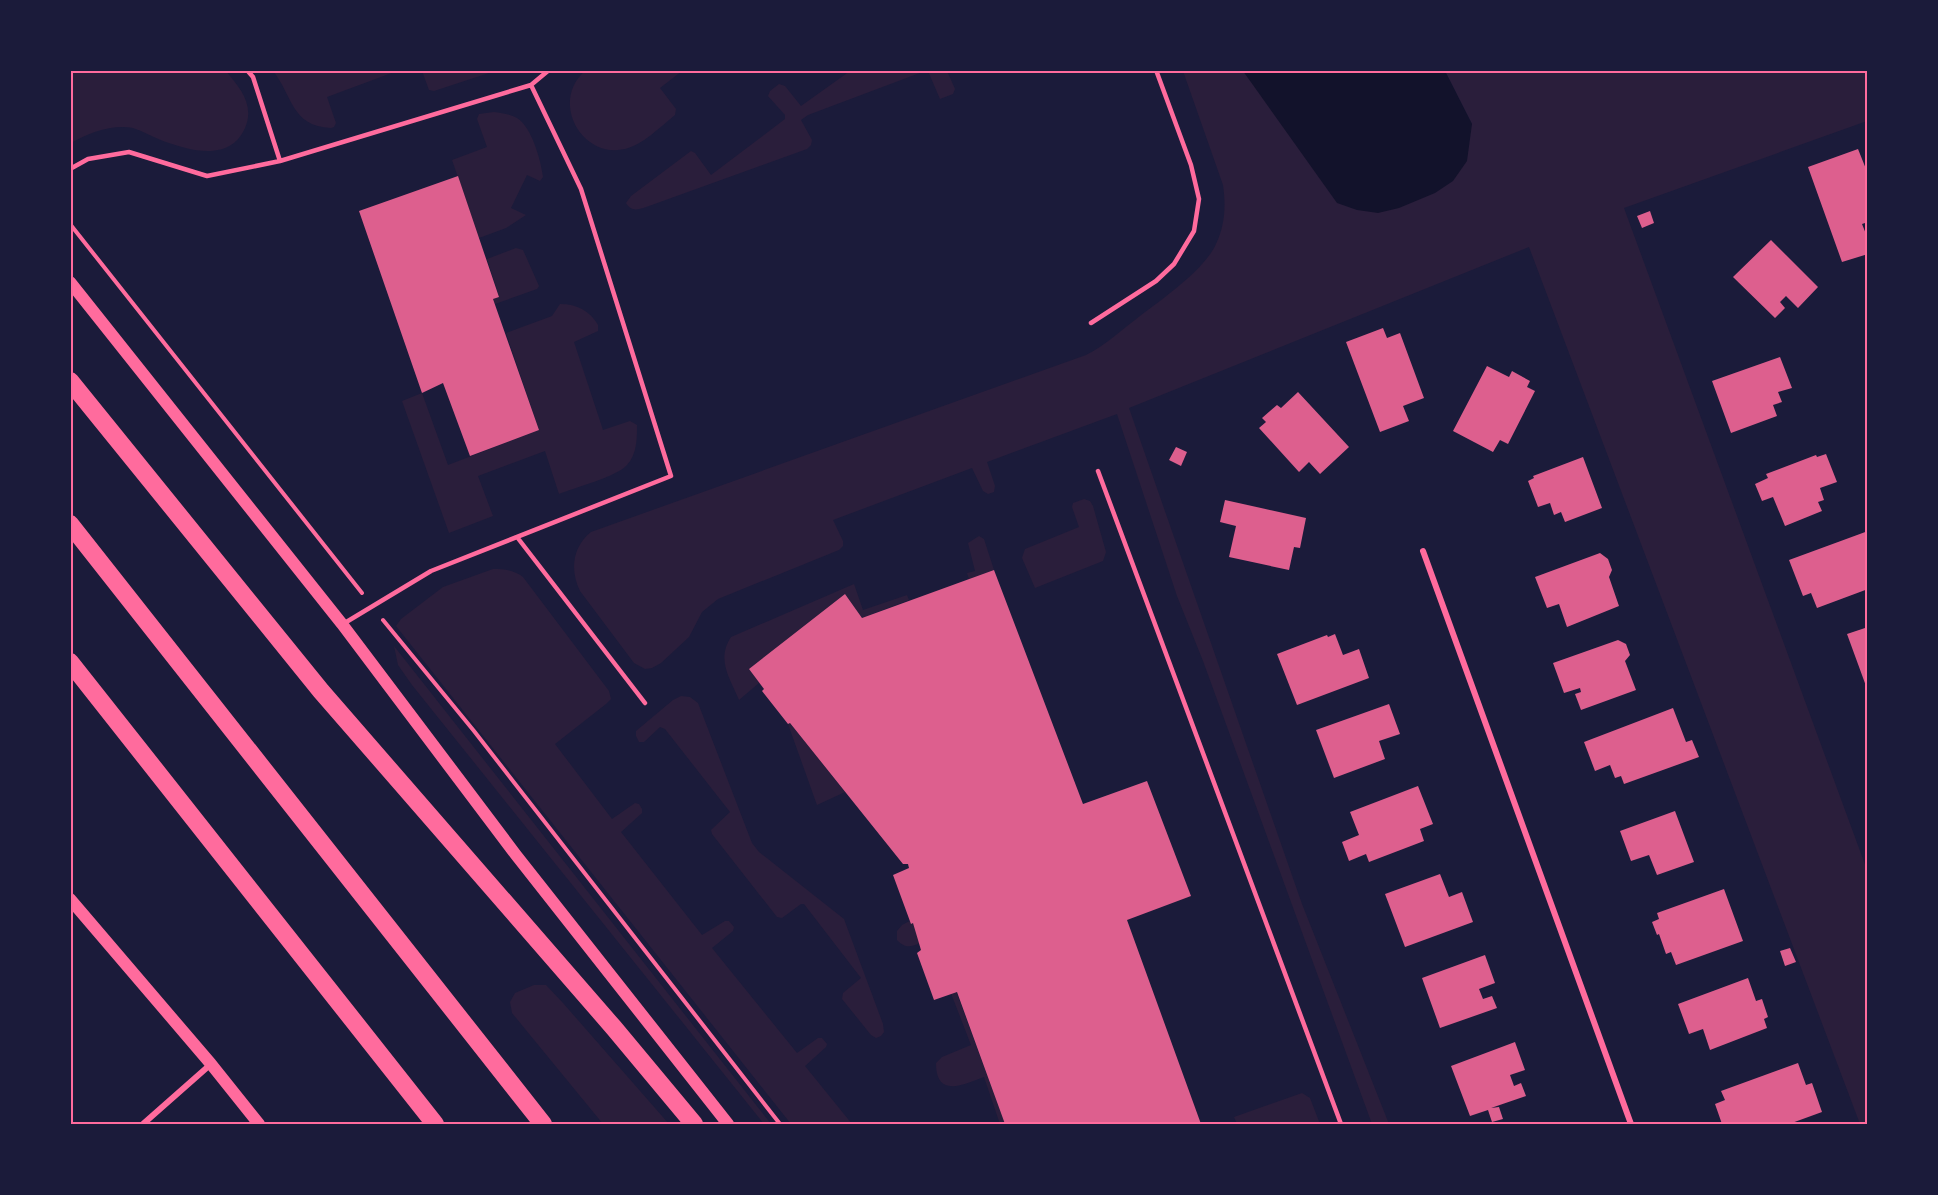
<svg xmlns="http://www.w3.org/2000/svg" width="1938" height="1195" viewBox="0 0 1938 1195" font-family="Mulish,sans-serif">
	<style>
		.green { fill: #2a1e3b }
		.water { fill: #12122b }
		.building { fill: #dd5f8e }
		.lines { fill: none; stroke-linecap: round; stroke-linejoin: round }
		.path { stroke: #ff6b9d; stroke-width: 4 }
		.service { stroke: #ff6b9d; stroke-width: 4.5 }
		.minor { stroke: #ff6b9d; stroke-width: 6 }
		.secondary { stroke: #ff6b9d; stroke-width: 12 }
		.motorway { stroke: #ff6b9d; stroke-width: 18 }
		.neatline { fill: none; stroke: #ff6b9d; stroke-width: 2 }
	</style>
	<rect width="100%" height="100%" fill="#1b1b3a"/>
	<path class="green" d="M71 70 226 71C240 88 255 105 245 128 230 162 191 151 163 141 153 137 143 131 133 128 113 124 88 133 71 143Z
		M273 71H397L327 97 336 123 334 127 331 128C291 126 293 96 273 71Z
		M422 71V70L495 71 434 91 429 90Z
		M585 71H682L660 88 676 109 675 115C661 126 643 145 625 149 581 159 550 101 585 71Z
		M850 71H925L808 115 801 120 812 140 811 145 807 149 649 206C640 209 632 213 626 203L631 196 691 151 695 153 711 175 785 119V115L768 96 770 91 779 84 785 86 801 106Z
		M928 71H947L955 89 953 94 940 99Z
		M1183 71H1243L1262 95 1472 124 1445 71H1867V121L1624 208 1867 870V1124H1860L1529 247 1129 408 1302 904 1389 1124H1372L1203 661 1177 596 1117 414 987 462 995 486 994 492 988 494 983 491 972 468 833 520 843 541V546L839 550 718 599 702 612 689 637 661 663 652 668 645 669 634 663 580 591C570 571 572 547 591 532L1086 355C1104 346 1119 332 1135 320 1159 301 1204 271 1216 244 1225 225 1226 206 1223 185Z
		M494 112C501 113 510 114 517 118 532 127 541 161 543 177L540 181 527 175 511 208 526 215 506 228 479 238 452 160 487 147 477 119 479 114Z
		M516 248 523 250 539 286 537 289 495 304 493 299 499 296 487 259Z
		M560 304C577 304 590 311 598 325V331L574 342 603 430 630 421 637 425C637 439 637 454 627 465 618 476 574 488 559 494L545 451 478 476 493 516 449 533 402 401 422 393 448 465 539 430 506 333 552 316Z
		M1084 499 1090 501 1093 506 1106 552 1103 561 1035 588 1022 558 1025 549 1079 527 1072 507 1073 503Z
		M979 536 984 539 994 570 969 579 967 573 975 571 968 543Z
		M493 569C504 569 514 570 523 577L609 691 611 699 606 704 555 744 612 819 635 803 639 804 642 809V813L621 832 702 935 725 921H729L734 927 733 931 712 948 797 1053 818 1038H822L827 1044 826 1047 805 1066 852 1124H791L396 626 401 619 443 587Z
		M854 584 863 610 907 595 909 600 862 618 845 594 749 669 759 683 739 700C730 678 716 660 731 637Z
		M394 646 771 1124H764L412 685 398 665Z
		M681 696 690 697 698 703 752 843 759 852 844 919 883 1024 884 1032 881 1036 876 1038 871 1035 842 999 843 993 861 978 804 904H801L782 918 777 917 712 834 711 830 730 812 665 729 660 727 644 742H639L636 736V731L673 700Z
		M790 723 845 792 817 805 788 724Z
		M927 912 1005 1124H1000L984 1077C963 1085 936 1098 936 1063L942 1057 971 1045 930 939C916 944 908 952 897 940V931L902 925Z
		M534 985H546L563 1003 669 1124H603L512 1013 510 1002 515 993Z
		M1302 1093 1310 1098 1320 1124H1237L1234 1117Z"/>
	<path class="water" d="M1243 71H1445L1472 124 1467 161 1453 181 1435 193 1399 208 1378 213 1357 210 1337 203Z"/>
	<path class="building" d="M1858 149 1868 174V222L1862 224 1868 239V254L1842 262 1808 167Z
		M458 176 499 297 493 299 539 430 470 456 443 383 422 393 359 211Z
		M1650 211 1654 223 1642 228 1637 216Z
		M1771 240 1818 287 1798 308 1786 296 1780 302 1785 308 1775 318 1733 277Z
		M1383 328 1387 338 1400 333 1424 398 1403 406 1409 421 1380 432 1346 342Z
		M1780 357 1792 388 1778 392 1782 402 1773 405 1777 416 1731 433 1712 381Z
		M1487 366 1509 377 1512 371 1530 381 1527 387 1535 391 1508 444 1500 440 1493 452 1453 431Z
		M1298 392 1349 447 1320 474 1309 462 1299 472 1259 428 1266 422 1262 418 1277 405 1281 408Z
		M1176 447 1187 452 1181 466 1169 460Z
		M1826 454 1837 482 1820 488 1824 500 1818 502 1822 511 1785 526 1773 497 1762 501 1755 484 1768 478 1766 474 1816 455 1817 457Z
		M1583 457 1602 508 1565 522 1561 512 1554 515 1550 503 1538 507 1528 481 1534 478 1533 476Z
		M1225 500 1306 518 1300 548 1294 547 1289 570 1229 557 1236 526 1220 522Z
		M1868 531V589L1817 608 1811 593 1803 596 1789 560Z
		M1600 553 1608 559 1612 570 1609 577 1619 606 1567 627 1559 604 1547 608 1535 577Z
		M994 570 1083 804 1147 781 1191 896 1127 920 1201 1124H1005L957 992 934 1000 917 953 921 950 913 923 911 924 893 875 909 868 908 864H903L790 723 788 724 762 691 764 689 749 669 845 594 862 618Z
		M1868 627V685L1866 686 1847 634Z
		M1335 634 1343 655 1359 649 1369 678 1297 705 1277 654 1327 635 1328 637Z
		M1618 640 1626 644 1630 655 1625 661 1636 690 1581 710 1575 694 1581 692 1580 688 1564 693 1553 663Z
		M1389 704 1400 734 1379 741 1385 759 1334 778 1316 730Z
		M1673 708 1686 742 1692 740 1699 757 1624 784 1621 776 1615 778 1610 765 1595 771 1584 742Z
		M1418 786 1433 824 1420 829 1424 841 1369 862 1366 854 1349 861 1342 842 1359 835 1350 812Z
		M1675 811 1694 862 1657 875 1649 855 1631 861 1620 831Z
		M1440 874 1449 897 1462 892 1473 922 1405 947 1385 894Z
		M1724 889 1743 941 1676 965 1671 952 1666 954 1659 934 1657 935 1652 922 1659 919 1657 913Z
		M1790 948 1796 962 1785 966 1780 951Z
		M1485 955 1495 983 1479 989 1483 999 1492 996 1497 1008 1440 1028 1422 978Z
		M1748 978 1756 1001 1762 999 1768 1017 1764 1019 1767 1028 1710 1050 1703 1029 1689 1034 1678 1004Z
		M1515 1042 1525 1070 1510 1075 1514 1086 1521 1083 1526 1096 1491 1108 1499 1107 1503 1119 1492 1122 1488 1110 1470 1116 1451 1066Z
		M1798 1063 1806 1085 1812 1083 1822 1112 1789 1124H1722L1715 1104 1725 1100 1721 1091Z"/>
	<g class="lines">
		<path class="path" d="M70 224 362 593
			M383 620 474 731 780 1124"/>
		<path class="service" d="M247 70 253 77 280 161
			M70 169 88 159 129 152 207 176 280 161 531 85 549 70
			M1091 323 1156 281 1174 264 1194 231 1199 199 1191 165 1156 70
			M1098 471 1341 1124
			M517 537 645 703
			M343 624 431 571 671 476 581 189 531 85"/>
		<path class="minor" d="M1423 551 1631 1124
			M143 1124 211 1064"/>
		<path class="secondary" d="M70 282 342 624 516 855 728 1124
			M70 899 211 1064 259 1124"/>
		<path class="motorway" d="M70 381 321 691 614 1028 694 1124
			M70 524 543 1124
			M70 662 435 1124"/>
	</g>
	<rect width="1938" height="1195" fill="none" stroke="#1b1b3a" stroke-width="144"/>
	<rect x="72" y="72" width="1794" height="1051" class="neatline"/>
</svg>
